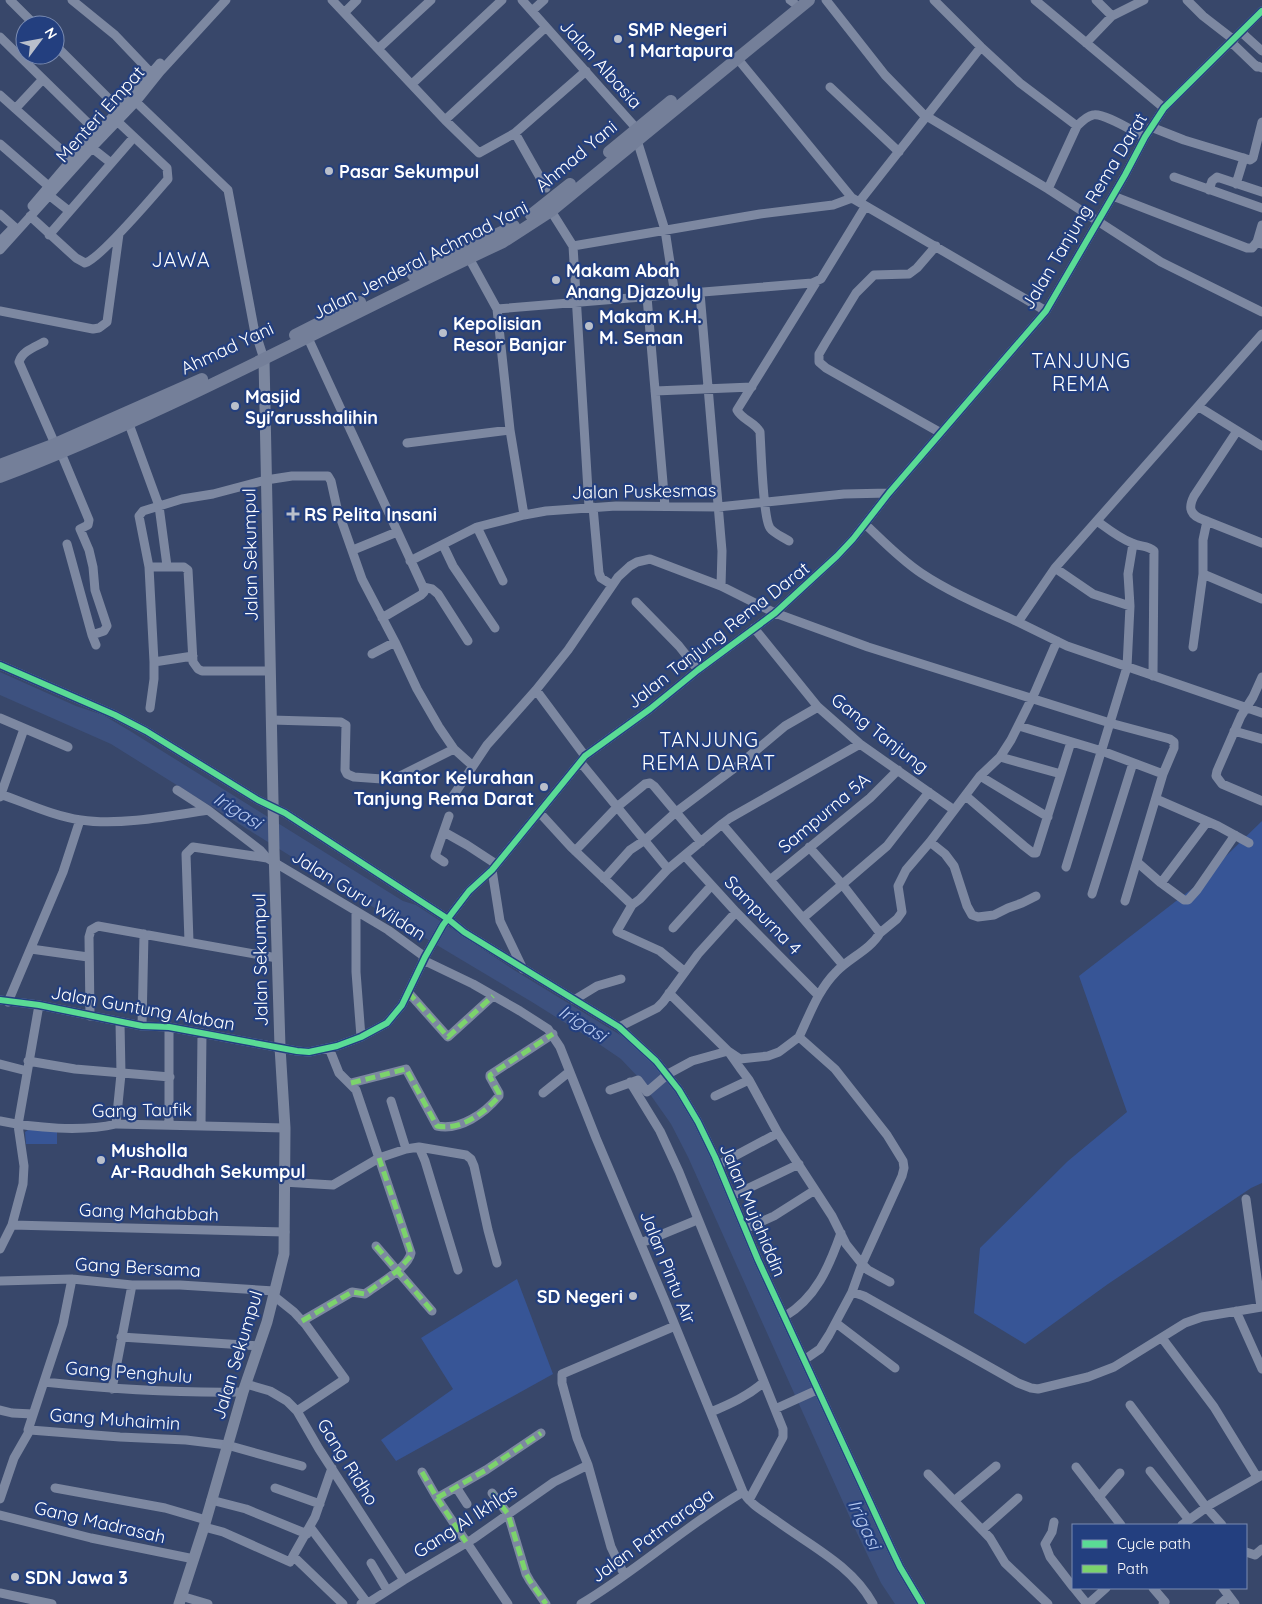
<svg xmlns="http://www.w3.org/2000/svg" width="1262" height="1604" viewBox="0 0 1262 1604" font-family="Quicksand,sans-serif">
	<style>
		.green { fill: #375596 }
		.water { fill: #3d517f }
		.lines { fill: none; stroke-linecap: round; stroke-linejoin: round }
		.minor { stroke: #7d88a1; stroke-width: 9 }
		.major { stroke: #7c879f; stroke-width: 11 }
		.highway { stroke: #747f99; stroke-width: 12 }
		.quiet { stroke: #7cd36c; stroke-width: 5; stroke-dasharray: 10 5; stroke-linecap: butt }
		.cycleway-casing { stroke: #233f7f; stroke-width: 9 }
		.cycleway { stroke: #5adb95; stroke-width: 6 }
		.poi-dot { fill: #b9bfcb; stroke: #233f7f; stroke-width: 2 }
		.labels { text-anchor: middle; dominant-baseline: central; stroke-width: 4.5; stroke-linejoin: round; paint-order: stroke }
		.poi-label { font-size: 18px; font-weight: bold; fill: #fff; stroke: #233f7f; text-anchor: start }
		.street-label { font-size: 18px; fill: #fff; stroke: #233f7f }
		.water-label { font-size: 19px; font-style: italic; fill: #b4c7ee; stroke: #233f7f }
		.quarter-label { font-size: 20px; letter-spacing: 1px; fill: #fff; stroke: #233f7f }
	</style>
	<rect width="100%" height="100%" fill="#38476a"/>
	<path class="green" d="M1262 821V1183L1251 1188 1108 1284 1025 1344 974 1313 980 1248 1068 1161 1127 1112 1079 976 1193 888Z
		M57 1129V1144H26L25 1132 28 1130Z
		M517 1279 553 1374 396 1461 381 1440 453 1389 421 1338Z"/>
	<path class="water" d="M0 672 76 706 103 715 130 731 403 901 416 905 514 970 635 1044 662 1070 691 1113 921 1604H895L881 1583 856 1531 688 1157 671 1124 638 1077 621 1059 599 1044 532 1002 353 895 111 744 0 695Z"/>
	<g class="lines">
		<path class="minor" d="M10 0 35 25
			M72 0 115 35 154 76
			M332 0 445 120 479 153 515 133 586 71
			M522 0 636 128
			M790 0 794 3
			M826 0 885 75 923 114 1048 189 1161 262 1262 312
			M934 0 981 47 1020 83 1077 126C1081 122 1087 116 1093 115 1103 112 1134 132 1145 137
			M1035 0 1164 108
			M1096 0 1112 16
			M1187 0 1203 16 1234 40
			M532 11 544 0
			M345 12 357 0
			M1241 32 1262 51
			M0 37 97 132
			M1231 42 1257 67 1258 66 1262 68
			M1086 43 1112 16 1144 0
			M55 45 122 112
			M379 48 431 0
			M737 58 852 198 1046 311
			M412 84 502 0
			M830 87 899 152
			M0 95 76 163
			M133 99 228 190 254 328 264 359
			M16 108 43 79
			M445 120 546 27
			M1151 127 1184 140 1250 160 1253 158 1262 122
			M515 133 546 188
			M637 140 665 230 675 295
			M0 144 53 190
			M92 148 111 163
			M1174 177 1262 208
			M1236 184 1244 158
			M1048 189 1077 126
			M1209 190 1212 181 1217 177 1262 192
			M50 196 69 211
			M1113 196 1247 248H1252L1257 242 1262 244
			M859 202 981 47
			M32 206 72 159 131 97 160 63
			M551 211 573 246
			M0 214 18 230
			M30 216 76 258 85 263C100 259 155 194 168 179L167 168 117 121
			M49 235 134 137
			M0 241 12 229
			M1257 242 1262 225
			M936 246 917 268 909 274 874 275 856 293 826 342 819 354V362L826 368 941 433
			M0 250 92 148 136 102 160 72 226 0
			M469 258 497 309 510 430 524 515
			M700 293 722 551 721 586
			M647 297 665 506
			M497 309 812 283 821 279 865 207
			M0 311 93 329 99 328 107 322 119 234
			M1262 334 1055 568 1018 622 1067 646 1262 713
			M308 338 423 587 424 592 421 595 382 618
			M44 342C35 347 22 351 19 362L55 444
			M655 391 752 387
			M1199 407 1262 446
			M129 424 159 506 167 566
			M1237 431 1194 496C1189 506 1189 513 1199 518L1262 543
			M407 443 510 430
			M61 453 89 520 88 525 80 529 89 550 93 567 95 590 107 626 104 631 92 635
			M589 507 573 246 760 214 833 205 852 198
			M593 507 599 573 601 578 612 585
			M1097 521C1108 529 1119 538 1132 543 1139 547 1148 545 1154 551L1153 676
			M865 524C883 541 900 559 921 573 951 593 985 607 1018 622
			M477 527 503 581
			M789 541C783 537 773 533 770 528 763 518 761 448 760 432 755 422 742 420 737 410L817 281
			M67 544 92 635 96 645
			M443 545 453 566 495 628
			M353 550 397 532
			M410 561 477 527 524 515 546 511 616 506 718 507 844 494 889 493
			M149 567H184L188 570 193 662 198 669 202 671H270
			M1055 568 1093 594 1130 606
			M1203 574 1262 599
			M423 587 432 589 438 594 468 641
			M636 602 679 646 698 670
			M754 628 818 707 860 744 954 810
			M1193 647 1203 574V540L1207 521
			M372 654 395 642 417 689 439 727 454 749 473 766
			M154 662 193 656
			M0 665 115 715 146 731 258 800 285 813 448 919 464 932 619 1027 656 1061 679 1090 698 1122 715 1157 758 1260 891 1548 900 1567 922 1604
			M1262 677 1253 697 1241 716 1217 771 1216 776 1222 784 1262 801
			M536 690 585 756
			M150 708 154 679V662L149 567 139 516 143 511 182 499 213 494 266 480 292 476H328L331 481 337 508 362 579 395 642
			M0 718 68 747
			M271 720 341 722 346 725 345 770 347 774 354 777 382 779 398 777 454 749
			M1019 726 1102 751 1163 774 1125 901
			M1234 731 1262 739
			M1000 757 1061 774
			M581 763 668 869
			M980 776 1048 817
			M177 790 208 810
			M0 794C26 803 53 816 81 820 119 826 170 816 208 810L260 850 267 858
			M453 796 487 745 536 690 568 650 618 577 630 566 637 562 650 559 721 586 775 613 868 647 1110 723 1170 739 1174 742V748L1163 774
			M966 796 1024 846 1033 853H1036L1071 742
			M0 797 24 729
			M1156 799 1218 826 1249 843
			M539 812 571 847 632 905
			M722 824 843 965
			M444 832 467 845 496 864
			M930 842 945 854 954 866 967 906 972 915 978 917 994 915 1008 908 1022 903 1036 896
			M809 847 842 884 880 933C870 950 849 958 836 972 818 990 810 1014 799 1037L835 1069 887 1135 903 1161 904 1168 902 1176 862 1264 868 1270 890 1282
			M575 851 617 807 645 784 650 783 654 786 701 842
			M685 856 736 912 818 995
			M444 862 435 856 449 816
			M1137 862 1161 883 1184 900H1188L1197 890 1235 835
			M1066 867 1127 667 1130 606 1128 574 1133 544
			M492 870 500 921 523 969
			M604 879 630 850 645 840 676 812 740 764 785 726 818 707
			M770 880 870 798 898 770
			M1161 883 1207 822
			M1092 894 1133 763
			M356 911V972L361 1037
			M803 918 887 846 929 792
			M673 928 711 886
			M880 933 897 919 902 912 898 886 906 870 930 842 980 776 1000 757 1011 740 1035 692 1057 641
			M189 942 186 854 193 847 267 858 388 930 425 957
			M31 949 88 957
			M423 960 473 984 520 1011 548 1029 560 1047 596 1138 665 1301 743 1492C750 1504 763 1511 774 1519 809 1545 852 1565 873 1604
			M685 972 660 951 618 932 617 931 632 905 640 899 668 869 722 824 730 818 860 744
			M408 992 448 1037 493 996
			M669 993 728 1051 740 1068 749 1080 778 1133 832 1216 846 1244 862 1264 852 1292
			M0 1000 39 1005 142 1026 169 1027 297 1051 309 1052 337 1046 361 1037 387 1023 402 1005 425 957 443 925 469 891 492 870 585 756 650 709 698 670 775 613 837 556 853 539 889 493 1046 311 1125 175 1145 137 1164 108 1262 11
			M574 1000 597 986 621 979
			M8 1002 63 872 80 820
			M90 1016 89 937 91 930 98 926 277 958
			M142 1026 144 934
			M619 1027 657 1008 663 1002 698 954 736 912
			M28 1061 75 1069 170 1077
			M0 1064 27 1071
			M630 1082 660 1131 679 1172 783 1429V1437L749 1500
			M351 1083 406 1069 437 1126C460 1131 485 1113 499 1096V1093L490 1077V1075L553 1034
			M610 1090 638 1080 647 1092 668 1074 692 1061 728 1051 740 1059 768 1056 779 1052 799 1037
			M543 1093 569 1072
			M715 1096 749 1080
			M391 1101 406 1149
			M0 1121C33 1128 83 1132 116 1124L285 1128
			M116 1124 121 1074 120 1022
			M169 1125V1027
			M201 1126 202 1033
			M419 1147 425 1161 458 1270
			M718 1165 778 1133
			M283 1182 333 1185 379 1158 406 1149 419 1147 466 1155 471 1159 474 1166 488 1230 497 1263
			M732 1196 799 1164
			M1246 1199 1261 1307
			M12 1225 285 1232
			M745 1229 774 1216 815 1190
			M641 1243 697 1220
			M376 1246 432 1311
			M0 1249 12 1225 23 1184 24 1166 18 1125 39 1005
			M0 1281 72 1279 132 1285H180L274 1291
			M274 1296 294 1312 306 1325 345 1379 297 1411
			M1236 1311 1262 1369
			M784 1317C816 1298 829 1267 841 1233
			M302 1321 352 1292 365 1294C377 1285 408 1268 411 1253L356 1090 339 1073 329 1048
			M836 1323 895 1368
			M121 1337 259 1346
			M1162 1338 1214 1407 1257 1477
			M804 1360 820 1349 829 1335 852 1292 864 1296 1018 1383 1031 1388 1038 1389 1088 1377 1114 1367 1185 1323 1202 1317 1262 1307
			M44 1382C110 1389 176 1393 243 1392
			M246 1384 270 1391 287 1401 297 1411 319 1449 404 1580
			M112 1389 132 1285
			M1130 1405 1206 1507 1222 1525
			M775 1409 817 1390
			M0 1410 12 1413 33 1414
			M711 1412C730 1404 748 1396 764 1382
			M30 1430 120 1437 186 1440 227 1445 302 1466
			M1076 1467 1121 1525
			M1150 1471 1189 1520
			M422 1472 437 1498 508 1604
			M928 1474 990 1538 1005 1563 1048 1604
			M456 1487 467 1504
			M55 1488 165 1508 206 1520
			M275 1488 320 1504
			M492 1493 508 1514 526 1574 530 1581 546 1604
			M1099 1497 1120 1473
			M437 1498 486 1470 541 1433
			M0 1499 14 1458 30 1430H28L63 1324 72 1279
			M211 1500 246 1509 307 1534
			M954 1501 996 1466
			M0 1515 91 1538 194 1559
			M1054 1522 1052 1532 1045 1544 1050 1557 1073 1587
			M1182 1525 1211 1504 1262 1475
			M204 1527 223 1532 290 1562 293 1556 343 1604
			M310 1527 368 1604
			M982 1530 1018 1498
			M1246 1552 1255 1555 1262 1549
			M293 1556 315 1517 332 1468
			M371 1563 387 1590
			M624 1574 611 1547 588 1465 577 1438 562 1383V1374L675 1326
			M1074 1588 1087 1604
			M1153 1588 1165 1602 1163 1604
			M1223 1588 1235 1604
			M0 1593 52 1604
			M181 1596 208 1604
			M361 1604 368 1603 404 1580 473 1539 554 1482 588 1465
			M581 1604C637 1571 686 1525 743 1492
			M1088 1604 1106 1588
			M1220 1604 1229 1596"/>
		<path class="major" d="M179 1604 204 1527 243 1392 267 1322 284 1254 285 1128 280 1047 274 850 264 359"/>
		<path class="highway" d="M609 152 671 101
			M531 215 570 184
			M413 275 514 226
			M295 335 360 302
			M0 465 55 444 202 379
			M0 477C173 411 336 320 503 242L551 211 809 0"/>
		<path class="quiet" d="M408 992 448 1037 493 996
			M351 1083 406 1069 437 1126C460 1131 485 1113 499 1096V1093L490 1077V1075L553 1034
			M376 1246 432 1311
			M302 1321 352 1292 365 1294 397 1271 411 1256 410 1249 379 1158
			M422 1472 437 1498 466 1542
			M492 1493 508 1514 526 1574 530 1581 546 1604
			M437 1498 486 1470 541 1433"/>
		<g class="cycleway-casing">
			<path id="cycleway" d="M0 665 115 715 146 731 258 800 285 813 448 919 464 932 619 1027 656 1061 679 1090 698 1122 715 1157 758 1260 891 1548 900 1567 922 1604
				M0 1000 39 1005 142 1026 169 1027 297 1051 309 1052 337 1046 361 1037 387 1023 402 1005 425 957 443 925 469 891 492 870 585 756 650 709 698 670 775 613 837 556 853 539 889 493 1046 311 1125 175 1145 137 1164 108 1262 11"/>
		</g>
		<use href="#cycleway" class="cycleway"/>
	</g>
	<g class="poi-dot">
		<circle cx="618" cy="39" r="5"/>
		<circle cx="329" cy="171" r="5"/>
		<circle cx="556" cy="280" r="5"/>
		<circle cx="589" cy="326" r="5"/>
		<circle cx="443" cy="333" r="5"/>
		<circle cx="235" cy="406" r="5"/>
		<path d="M290.5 506.5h5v5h5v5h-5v5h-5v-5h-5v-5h5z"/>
		<circle cx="544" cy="787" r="5"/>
		<circle cx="101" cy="1160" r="5"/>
		<circle cx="633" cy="1296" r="5"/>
		<circle cx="15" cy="1577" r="5"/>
	</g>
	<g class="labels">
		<g class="poi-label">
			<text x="628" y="29">SMP Negeri<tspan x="628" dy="21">1 Martapura</tspan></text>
			<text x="339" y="171">Pasar Sekumpul</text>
			<text x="566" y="270">Makam Abah<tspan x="566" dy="21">Anang Djazouly</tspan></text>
			<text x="599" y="316">Makam K.H.<tspan x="599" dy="21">M. Seman</tspan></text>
			<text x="453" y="323">Kepolisian<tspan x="453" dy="21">Resor Banjar</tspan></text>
			<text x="245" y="396">Masjid<tspan x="245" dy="21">Syi'arusshalihin</tspan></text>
			<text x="304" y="514">RS Pelita Insani</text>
			<text x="534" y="777" text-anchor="end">Kantor Kelurahan<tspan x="534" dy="21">Tanjung Rema Darat</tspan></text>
			<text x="111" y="1150">Musholla<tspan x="111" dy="21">Ar-Raudhah Sekumpul</tspan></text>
			<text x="623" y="1296" text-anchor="end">SD Negeri</text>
			<text x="25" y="1577">SDN Jawa 3</text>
		</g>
		<g class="street-label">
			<text transform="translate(601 64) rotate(48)">Jalan Albasia</text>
			<text transform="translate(100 114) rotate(-48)">Menteri Empat</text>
			<text transform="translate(576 156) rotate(-40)">Ahmad Yani</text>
			<text transform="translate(1084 211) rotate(-59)">Jalan Tanjung Rema Darat</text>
			<text transform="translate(420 260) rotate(-27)">Jalan Jenderal Achmad Yani</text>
			<text transform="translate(227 348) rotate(-25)">Ahmad Yani</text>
			<text transform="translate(644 491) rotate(-1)">Jalan Puskesmas</text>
			<text transform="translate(250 555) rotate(-91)">Jalan Sekumpul</text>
			<text transform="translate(718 635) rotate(-38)">Jalan Tanjung Rema Darat</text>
			<text transform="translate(880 733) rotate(38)">Gang Tanjung</text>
			<text transform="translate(824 813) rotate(-40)">Sampurna 5A</text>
			<text transform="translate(359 895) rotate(32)">Jalan Guru Wildan</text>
			<text transform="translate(763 915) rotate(46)">Sampurna 4</text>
			<text transform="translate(260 960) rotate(-91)">Jalan Sekumpul</text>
			<text transform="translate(143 1008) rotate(10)">Jalan Guntung Alaban</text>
			<text transform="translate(142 1110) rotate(-1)">Gang Taufik</text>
			<text transform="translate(753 1210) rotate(67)">Jalan Mujahiddin</text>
			<text transform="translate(149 1212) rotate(2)">Gang Mahabbah</text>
			<text transform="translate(138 1267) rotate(3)">Gang Bersama</text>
			<text transform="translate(668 1267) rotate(68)">Jalan Pintu Air</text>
			<text transform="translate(237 1355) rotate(-73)">Jalan Sekumpul</text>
			<text transform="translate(129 1372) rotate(4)">Gang Penghulu</text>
			<text transform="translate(115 1419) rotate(4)">Gang Muhaimin</text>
			<text transform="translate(348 1462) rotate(58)">Gang Ridho</text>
			<text transform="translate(465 1521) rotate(-33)">Gang Al Ikhlas</text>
			<text transform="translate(100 1522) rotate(13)">Gang Madrasah</text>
			<text transform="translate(652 1535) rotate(-36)">Jalan Patmaraga</text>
		</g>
		<g class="water-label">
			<text transform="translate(238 810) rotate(32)">Irigasi</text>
			<text transform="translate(583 1023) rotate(32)">Irigasi</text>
			<text transform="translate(865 1524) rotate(65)">Irigasi</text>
		</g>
		<g class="quarter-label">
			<text x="181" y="259">JAWA</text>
			<text x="1081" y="360">TANJUNG<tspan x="1081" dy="23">REMA</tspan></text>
			<text x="709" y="739">TANJUNG<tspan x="709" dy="23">REMA DARAT</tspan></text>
		</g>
	</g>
	<rect x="1072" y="1524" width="175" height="65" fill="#233f7f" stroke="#7b8cb2"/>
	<rect x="1082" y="1540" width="25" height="8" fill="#5adb95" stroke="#7b8cb2"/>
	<text x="1117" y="1549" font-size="15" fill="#ffffff">Cycle path</text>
	<rect x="1082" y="1565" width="25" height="8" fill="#7cd36c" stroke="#7b8cb2"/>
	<text x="1117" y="1574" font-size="15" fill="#ffffff">Path</text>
	<g transform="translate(40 40) rotate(58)"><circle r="24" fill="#233f7f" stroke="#7b8cb2"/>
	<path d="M0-4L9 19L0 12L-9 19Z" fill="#b9bfcb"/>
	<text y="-8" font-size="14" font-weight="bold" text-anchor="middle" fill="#ffffff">N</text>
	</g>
</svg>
